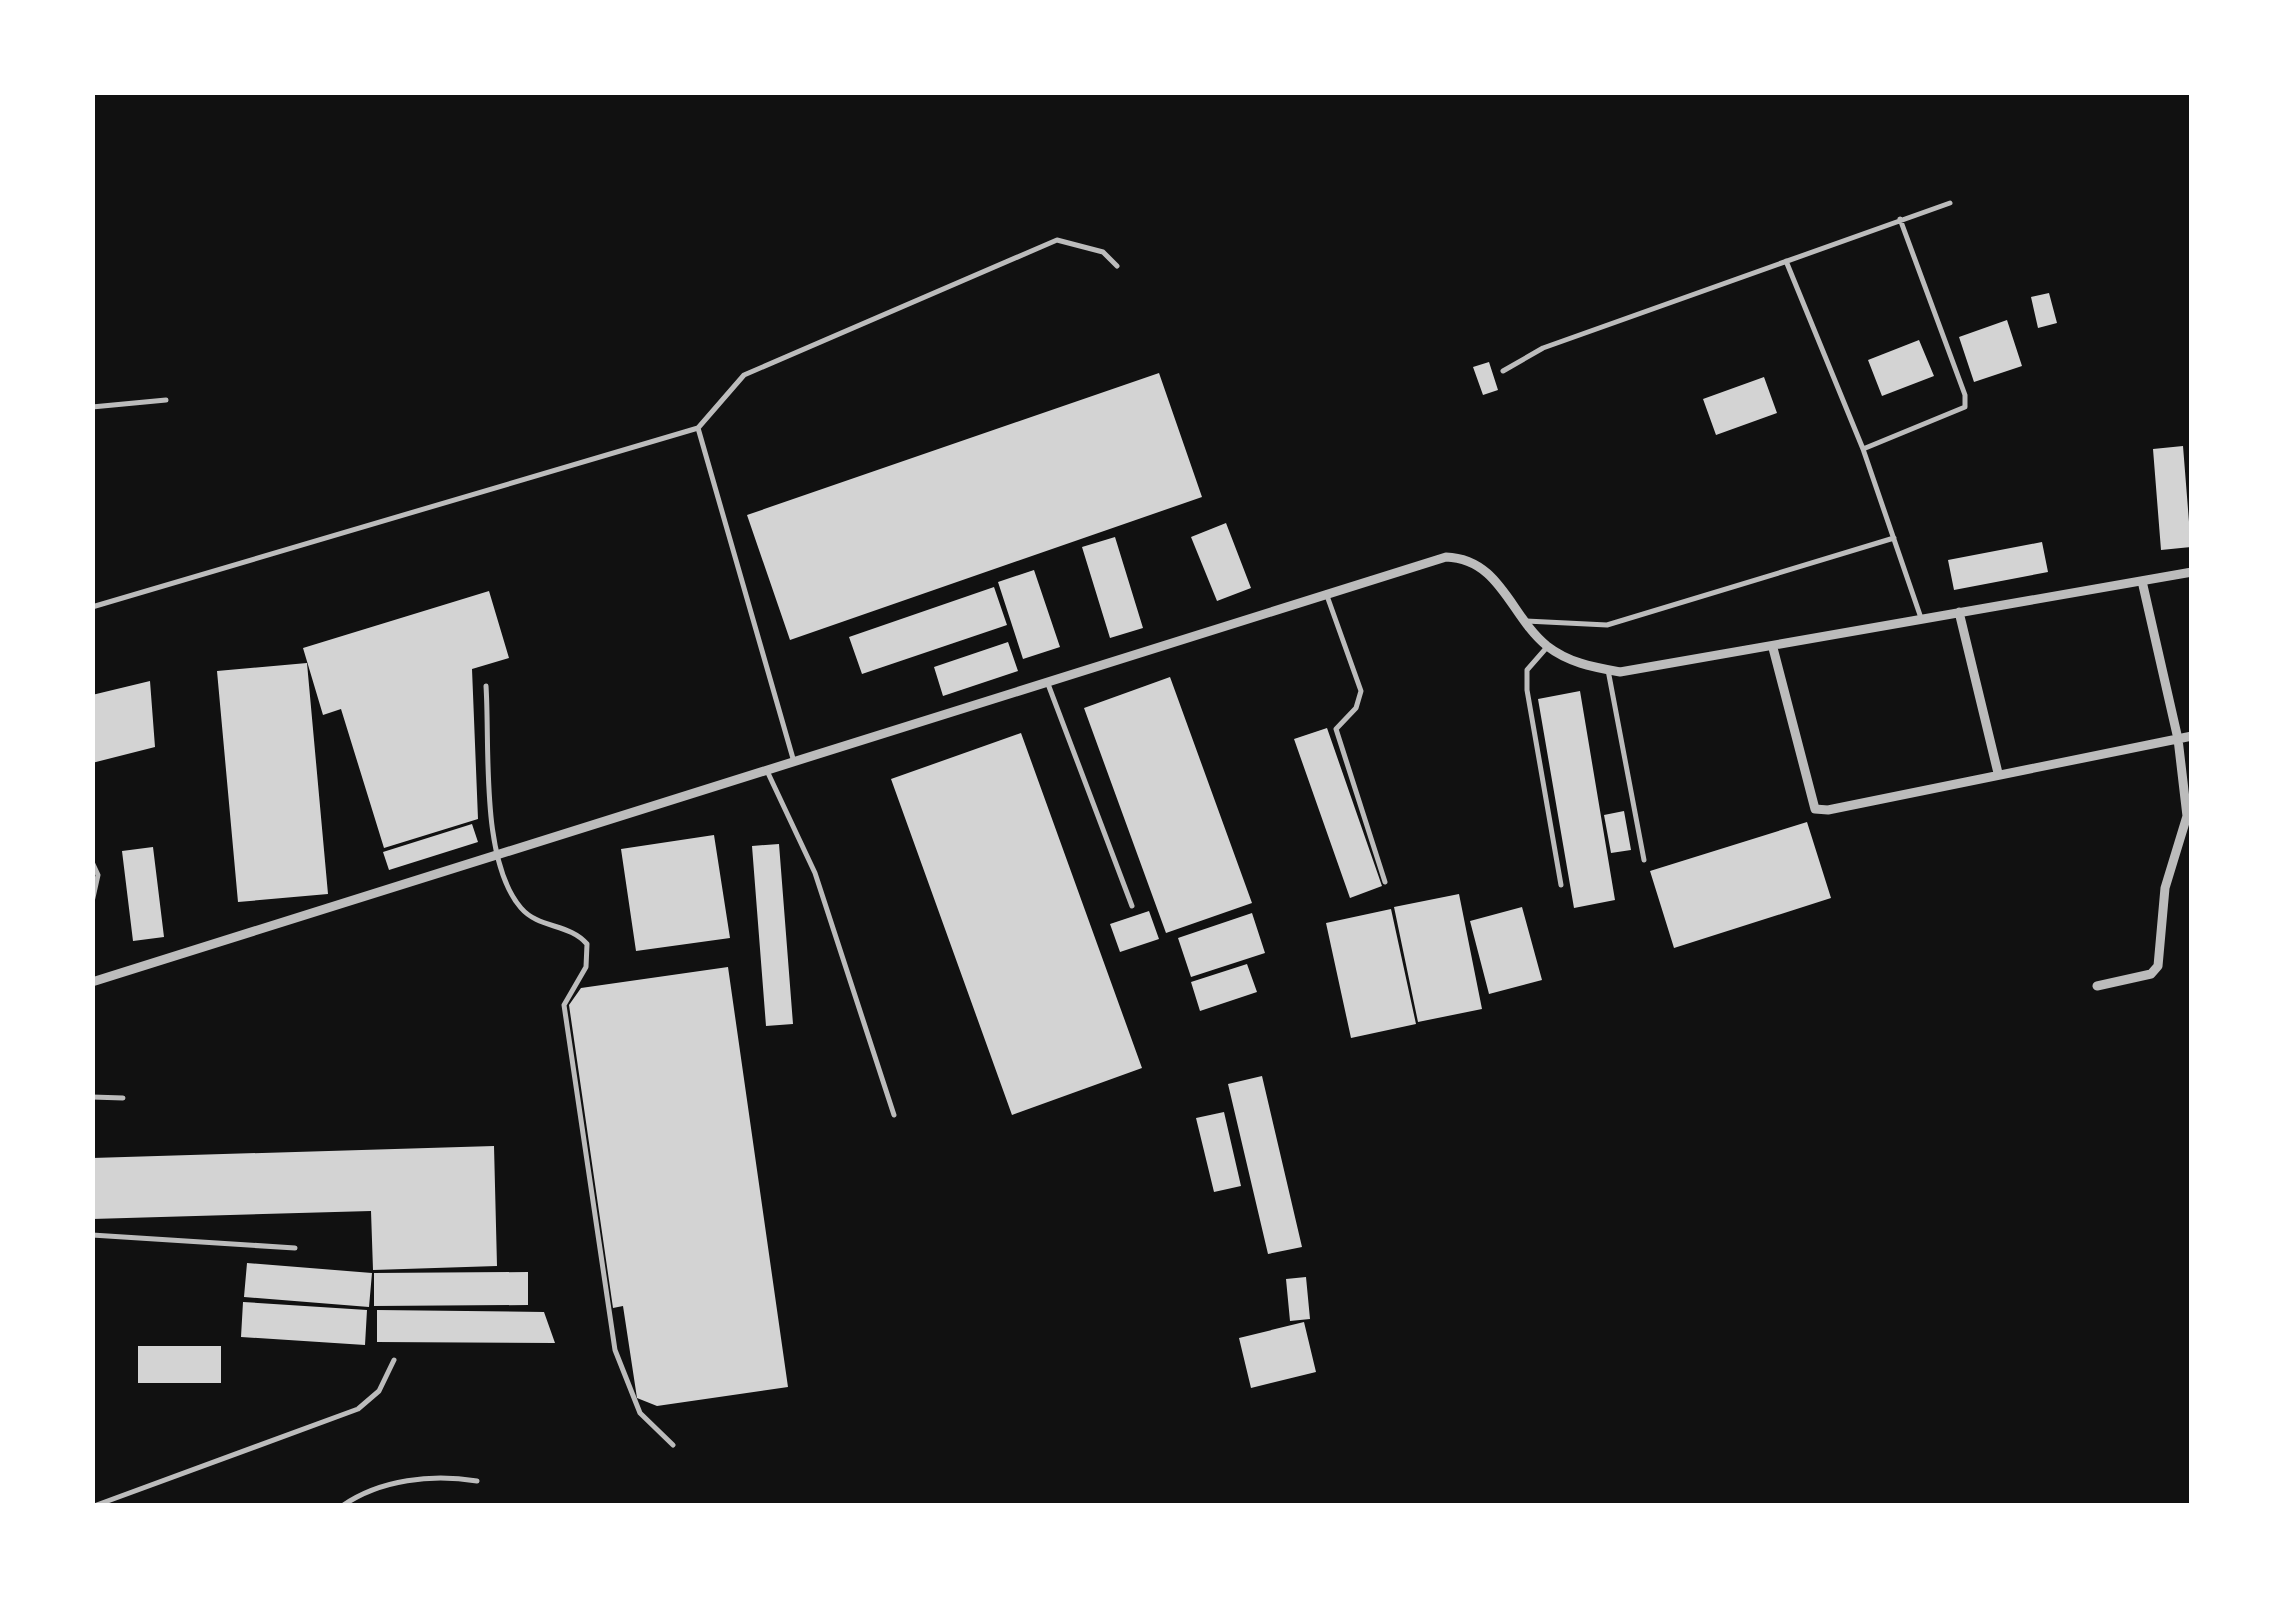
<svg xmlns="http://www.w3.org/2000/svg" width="2284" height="1598" viewBox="0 0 2284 1598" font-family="'PT Sans',sans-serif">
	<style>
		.building { fill: #d3d3d3 }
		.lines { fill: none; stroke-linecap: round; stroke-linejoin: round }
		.service { stroke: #bcbcbc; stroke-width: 5 }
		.minor { stroke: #bcbcbc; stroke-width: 9 }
	</style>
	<rect width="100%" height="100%" fill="#111"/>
	<path class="building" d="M2049 293 2057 323 2038 328 2031 297Z
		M2007 320 2022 366 1974 382 1959 337Z
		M1919 340 1934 376 1882 396 1868 360Z
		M1489 362 1498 390 1483 395 1473 367Z
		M1159 373 1202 497 790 640 747 515Z
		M1764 377 1777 413 1716 435 1703 399Z
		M2183 446 2191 547 2161 550 2153 449Z
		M1226 523 1251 588 1217 601 1191 537Z
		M1115 537 1143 628 1110 638 1082 547Z
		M2042 542 2048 572 1954 590 1948 560Z
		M1034 570 1060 647 1023 659 998 582Z
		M994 587 1007 625 862 674 849 637Z
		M489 591 509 658 472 669 478 819 384 848 341 709 323 715 303 648Z
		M1008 642 1018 671 943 696 934 667Z
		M307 663 328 894 238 902 217 671Z
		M1170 677 1252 903 1166 933 1084 708Z
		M150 681 155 747 92 763V695Z
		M1580 691 1615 900 1574 908 1538 699Z
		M1327 728 1382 886 1350 898 1294 739Z
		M1021 733 1142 1068 1012 1115 891 779Z
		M1624 811 1631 850 1611 853 1604 815Z
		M1807 822 1831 898 1674 948 1650 871Z
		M472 824 478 842 389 870 383 852Z
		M714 835 730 938 636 951 621 849Z
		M779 844 793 1024 766 1026 752 846Z
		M153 847 164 937 133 941 122 851Z
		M1459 894 1482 1009 1418 1022 1394 907Z
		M1522 907 1542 980 1489 994 1470 921Z
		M1391 909 1416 1024 1351 1038 1326 923Z
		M1149 911 1159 939 1120 952 1110 924Z
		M1252 913 1265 953 1191 977 1178 938Z
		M1247 964 1257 992 1200 1011 1191 982Z
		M728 967 788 1387 657 1406 637 1398 623 1306 613 1308 569 1005 581 988Z
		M1262 1076 1302 1247 1268 1254 1228 1084Z
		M1224 1112 1241 1186 1214 1192 1196 1118Z
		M494 1146 497 1266 373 1270 371 1211 92 1219V1158Z
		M247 1263 372 1273 369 1307 244 1297Z
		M528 1272V1305L374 1306V1273Z
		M1306 1277 1310 1319 1290 1321 1286 1279Z
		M243 1302 367 1310 365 1345 241 1337Z
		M377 1310 544 1312 555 1343 377 1342Z
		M1304 1322 1316 1372 1251 1388 1239 1338Z
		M138 1346H221V1383H138Z"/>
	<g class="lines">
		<path class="service" d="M1786 261 1863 449 1921 618
			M1503 371 1543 348 1950 203
			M92 407 166 400
			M698 428 794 762
			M1863 449 1965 407V395L1900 219
			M1326 593 1361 691 1356 708 1336 729 1385 882
			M92 607 698 428 744 375 1057 240 1103 252 1117 266
			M1526 621 1607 625 1894 538
			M1548 646 1527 670V690L1561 885
			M1608 670 1644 860
			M1048 684 1132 906
			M486 686C490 747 480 860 521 908 539 929 569 923 587 944L586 967 564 1005 615 1350 640 1413 673 1445
			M768 773 815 873 894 1115
			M92 862 98 875 92 902
			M92 1097 123 1098
			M92 1235 295 1248
			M94 1506 358 1409 379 1391 394 1360
			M342 1506C381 1479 432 1474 477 1481"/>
		<path class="minor" d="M1959 612 1998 773
			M1773 648 1815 809 1828 810 2192 736
			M92 982 1446 557C1501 559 1510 616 1547 646 1569 663 1593 667 1620 672L2192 572
			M2097 986 2151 974 2158 966 2165 888 2187 816 2178 739 2142 581"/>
	</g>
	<rect width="2284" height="1598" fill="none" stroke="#ffffff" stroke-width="190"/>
</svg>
